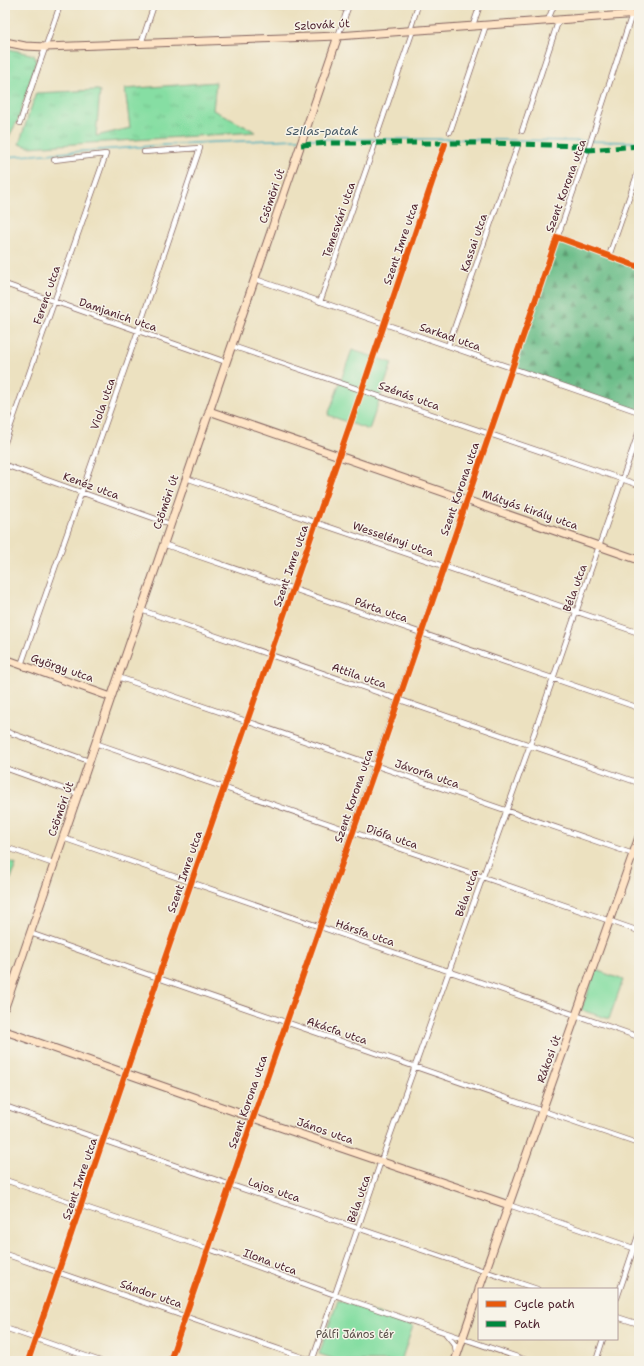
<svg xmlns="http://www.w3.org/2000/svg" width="644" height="1366" viewBox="0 0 644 1366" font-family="'Shantell Sans',sans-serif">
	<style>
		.grass { fill: url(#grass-tufts); stroke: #687e67 }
		.forest { fill: url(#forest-firs); stroke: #5b6e5a }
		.park { fill: #86dea3; stroke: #687e67 }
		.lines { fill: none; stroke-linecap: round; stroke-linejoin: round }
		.stream { stroke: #40aebd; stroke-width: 1.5 }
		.street-casing { stroke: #83635f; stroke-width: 6 }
		.secondary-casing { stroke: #83635f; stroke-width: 9 }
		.street { stroke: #fff; stroke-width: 4.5 }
		.secondary { stroke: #fee4c6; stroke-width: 7 }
		.quiet { stroke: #00873e; stroke-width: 5; stroke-dasharray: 10 5; stroke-linecap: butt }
		.cycleway-casing { stroke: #f7f3e8; stroke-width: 8 }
		.cycleway { stroke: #e8590c; stroke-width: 6 }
		.labels { text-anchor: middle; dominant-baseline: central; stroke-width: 3; stroke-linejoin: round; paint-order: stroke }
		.street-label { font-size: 11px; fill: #4a1f2b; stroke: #f7f3e8 }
		.park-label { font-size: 11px; fill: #594f49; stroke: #f7f3e8 }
		.water-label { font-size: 12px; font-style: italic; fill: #465865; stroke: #f7f3e8 }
	</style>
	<defs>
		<pattern id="grass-tufts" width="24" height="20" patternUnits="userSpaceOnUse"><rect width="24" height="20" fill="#86dea3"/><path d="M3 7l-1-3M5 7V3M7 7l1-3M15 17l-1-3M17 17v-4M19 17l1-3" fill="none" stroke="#75be8c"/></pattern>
		<pattern id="forest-firs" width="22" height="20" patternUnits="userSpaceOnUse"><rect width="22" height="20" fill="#6cbd89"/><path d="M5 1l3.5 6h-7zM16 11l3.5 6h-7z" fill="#5b9970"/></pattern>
	</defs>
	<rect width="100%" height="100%" fill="#f7f3e8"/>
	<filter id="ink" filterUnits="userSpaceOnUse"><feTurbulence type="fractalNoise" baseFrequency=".025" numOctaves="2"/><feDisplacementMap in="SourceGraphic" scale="8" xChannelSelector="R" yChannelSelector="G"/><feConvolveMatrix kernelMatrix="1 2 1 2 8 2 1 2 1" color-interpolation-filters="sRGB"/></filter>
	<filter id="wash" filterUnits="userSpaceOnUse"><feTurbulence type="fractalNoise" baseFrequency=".012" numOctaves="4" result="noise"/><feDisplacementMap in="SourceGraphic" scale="16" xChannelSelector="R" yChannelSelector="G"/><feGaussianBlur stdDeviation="0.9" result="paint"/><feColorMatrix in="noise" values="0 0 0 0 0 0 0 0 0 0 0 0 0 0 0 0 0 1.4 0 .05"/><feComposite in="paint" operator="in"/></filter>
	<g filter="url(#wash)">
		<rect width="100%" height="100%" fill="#ece1c0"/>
		<path class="grass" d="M5 48 34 55 36 61 18 120 8 138 7 160H5Z
			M216 82 213 110 256 132 29 147 19 144 36 93 98 90 100 91 96 136 130 128 125 89Z"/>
		<path class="forest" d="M557 237 639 267V412L512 368Z"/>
		<path class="park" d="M352 350 392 363 369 430 328 415Z
			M5 860 16 864 11 879 5 876Z
			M596 970 623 980 609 1019 581 1010Z
			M338 1300 413 1326 401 1361H340L319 1354Z"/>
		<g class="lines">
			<path class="stream" d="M305 139H446L639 142
				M5 157 193 143 299 139"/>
		</g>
	</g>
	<g filter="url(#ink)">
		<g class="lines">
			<g class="street-casing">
				<path id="street" d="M334 5 347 10
					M627 14 631 5
					M548 20 554 5
					M473 25 480 5
					M410 30 418 5
					M338 36 349 5
					M141 44 154 5
					M20 123C32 83 47 44 60 5
					M522 131 559 19
					M450 132 486 25
					M377 135 413 30
					M5 167 6 163
					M557 237 639 267
					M609 256 639 169
					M255 279 639 412
					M5 284 226 362
					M320 302 375 144
					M232 346 639 485
					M448 346 518 145
					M5 442 106 154 54 160
					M5 465 170 524
					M186 478 639 633
					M163 544 639 708
					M141 610 639 783
					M21 665 138 331 200 148 144 152
					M118 677 639 856
					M5 731 89 761
					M95 743 639 931
					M5 768 78 794
					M63 838 639 1037
					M5 847 54 864
					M30 933 158 978 639 1144
					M5 1106 231 1185 537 1289
					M5 1180 209 1249 335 1295 529 1361
					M509 1205 639 1250
					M5 1254 313 1361
					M617 1298 639 1233
					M617 1317 639 1324
					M5 1328 100 1361
					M446 1334 455 1345 456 1353
					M28 1361 158 978 362 390 445 144
					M170 1361 253 1118 589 146 632 14
					M312 1361 381 1161 530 745 639 431
					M596 1361 603 1339"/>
			</g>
			<g class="secondary-casing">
				<path id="secondary" d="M5 42 25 46 46 47 338 36 639 14
					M209 411 639 560
					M5 659 111 697
					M5 1007 338 36
					M5 1031 253 1118 509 1205
					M479 1289 639 837
					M455 1361 479 1290"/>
			</g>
			<use href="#street" class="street"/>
			<use href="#secondary" class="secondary"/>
			<path class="quiet" d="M301 145 330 143H490L580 146 588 150 639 146"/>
			<g class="cycleway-casing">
				<path id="cycleway" d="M28 1361 158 978 362 390 445 144
					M170 1361 253 1118 376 766 557 237 639 267"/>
			</g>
			<use href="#cycleway" class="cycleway"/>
		</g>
	</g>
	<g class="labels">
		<g class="street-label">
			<text transform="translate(322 25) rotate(-3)">Szlovák út</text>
			<text transform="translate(566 186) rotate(-70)">Szent Korona utca</text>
			<text transform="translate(272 196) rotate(-71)">Csömöri út</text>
			<text transform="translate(339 220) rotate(-71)">Temesvári utca</text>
			<text transform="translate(474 243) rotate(-71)">Kassai utca</text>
			<text transform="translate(401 244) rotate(-71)">Szent Imre utca</text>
			<text transform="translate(47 295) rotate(-71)">Ferenc utca</text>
			<text transform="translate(118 315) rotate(19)">Damjanich utca</text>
			<text transform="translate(450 337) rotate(19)">Sarkad utca</text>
			<text transform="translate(409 396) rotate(20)">Szénás utca</text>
			<text transform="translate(103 404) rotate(-71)">Viola utca</text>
			<text transform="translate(91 486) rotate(20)">Kenéz utca</text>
			<text transform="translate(460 489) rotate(-71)">Szent Korona utca</text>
			<text transform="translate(166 502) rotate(-71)">Csömöri út</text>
			<text transform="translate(530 510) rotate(19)">Mátyás király utca</text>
			<text transform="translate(393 539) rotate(19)">Wesselényi utca</text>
			<text transform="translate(291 566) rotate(-71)">Szent Imre utca</text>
			<text transform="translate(575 588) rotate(-70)">Béla utca</text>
			<text transform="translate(381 610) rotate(19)">Párta utca</text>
			<text transform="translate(62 668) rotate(19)">György utca</text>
			<text transform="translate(359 676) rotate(19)">Attila utca</text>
			<text transform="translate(427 774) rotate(19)">Jávorfa utca</text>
			<text transform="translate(354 796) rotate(-71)">Szent Korona utca</text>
			<text transform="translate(61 809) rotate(-71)">Csömöri út</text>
			<text transform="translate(392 837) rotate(19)">Diófa utca</text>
			<text transform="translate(185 872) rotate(-71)">Szent Imre utca</text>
			<text transform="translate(467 893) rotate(-71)">Béla utca</text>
			<text transform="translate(365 933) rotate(19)">Hársfa utca</text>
			<text transform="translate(337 1031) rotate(19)">Akácfa utca</text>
			<text transform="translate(549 1059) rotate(-70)">Rákosi út</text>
			<text transform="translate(248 1102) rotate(-71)">Szent Korona utca</text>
			<text transform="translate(325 1131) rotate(19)">János utca</text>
			<text transform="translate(80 1179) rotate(-71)">Szent Imre utca</text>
			<text transform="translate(274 1190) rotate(19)">Lajos utca</text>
			<text transform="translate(359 1199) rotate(-71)">Béla utca</text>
			<text transform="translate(270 1262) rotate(20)">Ilona utca</text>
			<text transform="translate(151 1294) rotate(19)">Sándor utca</text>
		</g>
		<g class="park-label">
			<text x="355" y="1334">Pálfi János tér</text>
		</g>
		<g class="water-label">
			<text x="322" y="131">Szilas-patak</text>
		</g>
	</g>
	<rect width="644" height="1366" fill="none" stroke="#f7f3e8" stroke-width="20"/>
	<rect x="478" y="1288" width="140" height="52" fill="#f7f3e8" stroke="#b29e9c"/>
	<rect x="486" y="1301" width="20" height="6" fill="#e8590c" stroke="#b29e9c"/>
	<text x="514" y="1308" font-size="12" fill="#4a1f2b">Cycle path</text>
	<rect x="486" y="1321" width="20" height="6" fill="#00873e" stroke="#b29e9c"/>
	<text x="514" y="1328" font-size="12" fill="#4a1f2b">Path</text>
</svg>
